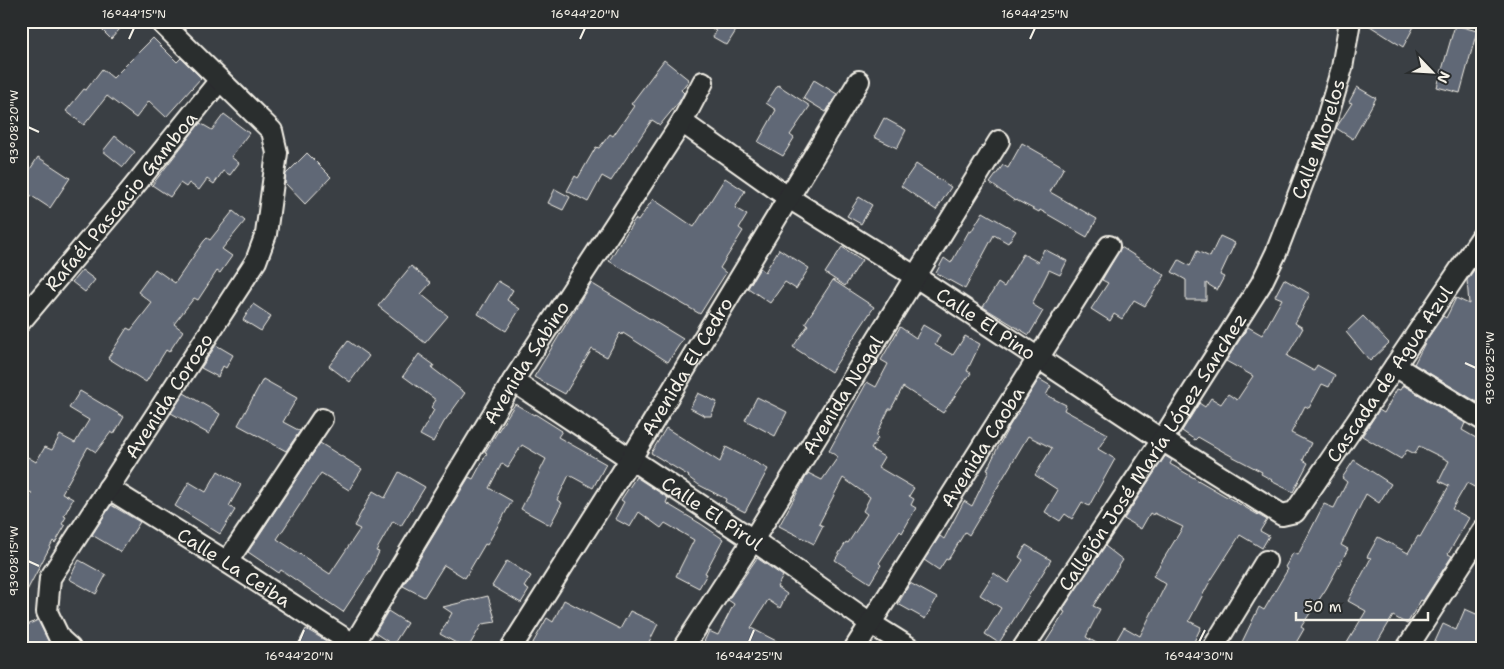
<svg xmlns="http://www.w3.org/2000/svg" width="1504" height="669" viewBox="0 0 1504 669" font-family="'Shantell Sans',sans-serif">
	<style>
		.building { fill: #616876; stroke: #f4f1e8 }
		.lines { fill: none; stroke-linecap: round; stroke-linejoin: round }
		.street-casing { stroke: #f4f1e8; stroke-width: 24 }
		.street { stroke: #2a2d2e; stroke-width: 20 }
		.ticks { fill: none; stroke: #f4f1e8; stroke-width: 2 }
		.labels { text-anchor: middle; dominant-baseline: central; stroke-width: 4.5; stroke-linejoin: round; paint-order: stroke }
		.street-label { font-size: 19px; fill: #f4f1e8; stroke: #2a2d2e }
		.neatline { fill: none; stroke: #f4f1e8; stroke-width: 2 }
		.ticks-label { font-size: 12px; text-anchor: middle; fill: #f4f1e8 }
	</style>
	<rect width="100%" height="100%" fill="#3a3f44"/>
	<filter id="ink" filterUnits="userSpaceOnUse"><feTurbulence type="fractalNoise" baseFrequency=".02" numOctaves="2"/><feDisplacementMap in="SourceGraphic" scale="10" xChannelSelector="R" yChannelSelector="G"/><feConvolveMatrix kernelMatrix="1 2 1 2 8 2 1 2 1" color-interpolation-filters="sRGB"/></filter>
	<g filter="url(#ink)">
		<path class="building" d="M93 21H127L111 39Z
			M700 21H742L727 45 713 37 716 31Z
			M1362 21H1417L1403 47Z
			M1455 25 1477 31 1460 93 1437 87Z
			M153 38 177 62 181 58 201 78 166 117 149 101 136 118 107 96 84 125 66 111 84 89 86 90 102 69 113 78Z
			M664 60 689 80 681 90 684 93 679 102 660 125 652 120 611 181 602 176 588 202 567 191 575 176 578 178 596 147 599 148 610 134 613 136 634 106 631 104Z
			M814 80 837 94 826 112 803 98Z
			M778 85 810 106 790 135 794 138 783 156 758 142 776 110 766 103Z
			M1357 87 1376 98 1353 139 1336 128 1352 103 1349 102Z
			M224 114 249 133 231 157 239 163 230 175 223 171 214 184 207 179 199 190 189 183 186 187 180 183 170 197 152 185 200 123 212 130Z
			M884 118 906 130 897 148 874 137Z
			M115 136 135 152 123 167 103 151Z
			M1022 143 1064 167 1050 192 1097 219 1087 237 1040 210 1039 212 1016 200 1015 201 990 183 1003 165 1008 168Z
			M307 153 331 177 305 204 285 183 286 174Z
			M38 157 70 178 50 208 21 189V183Z
			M916 164 951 187 936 210 901 186Z
			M725 178 745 191 735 208 747 215 739 228 743 231 720 268 726 273 700 314 609 261 635 219 638 221 653 199 694 227Z
			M555 189 570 197 563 210 548 203Z
			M859 197 872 205 861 224 847 216Z
			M233 211 245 221 222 249 232 256 220 273 217 271 198 300 194 298 174 324 183 331 169 352 166 350 146 382 108 358 127 328 131 330 152 303 138 292 155 269 175 283 204 241 207 238 210 240Z
			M983 212 1016 231 1008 243 994 235 965 289 936 273 944 258 951 263 969 231 971 232Z
			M1220 236 1235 243 1220 275 1224 277 1217 290 1206 283V300H1186V280L1172 272 1179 260 1190 266 1197 251 1210 257Z
			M842 247 862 260 845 286 825 273Z
			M1121 247 1165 275 1145 306 1134 300 1122 319 1114 314 1110 321 1091 309 1108 283 1102 280Z
			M779 249 809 268 796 289 785 282 770 303 748 288 760 268 765 272Z
			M1044 249 1067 261 1060 275 1049 270 1032 304 1043 311 1029 335 983 307 998 283 1004 287 1023 254 1038 262Z
			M1483 257V401L1478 399 1477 402 1414 364 1427 339 1443 316 1446 318 1456 298 1469 304 1467 280Z
			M411 266 431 283 421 294 448 316 425 343 378 306Z
			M82 270 95 280 85 292 72 282Z
			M1284 279 1310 294 1295 323 1303 328 1287 356 1314 371 1317 365 1335 375 1329 387 1322 384 1309 408 1305 406 1291 433 1311 443 1303 460 1308 463 1293 492 1271 481 1272 480 1261 474 1262 472 1224 452 1198 437 1195 440 1182 431 1199 403 1205 407 1211 398 1221 404 1228 394 1237 400 1253 376 1226 361 1248 327 1262 335 1282 299 1275 296Z
			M833 280 874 307 831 372 793 347 808 325 805 323Z
			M498 281 513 290 507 300 520 309 506 331 478 314Z
			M591 283 683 339 668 362 623 333 622 335 620 333 607 357 592 349 565 394 534 377Z
			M253 304 271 316 261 331 243 320Z
			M1363 316 1389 343 1370 361 1346 332Z
			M923 325 940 335 935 345 953 355 965 336 980 344 967 371 971 373 943 413 903 387 891 409H889L876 436 878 438 871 449 884 457 878 467 914 488 909 496 914 499 911 505 916 508 902 533 900 531 879 563 881 565 870 583 835 560 846 542 848 543 867 514 863 511 870 497 843 478 819 524 823 526 814 544 779 526 808 473 822 480 838 457 829 451 867 382 876 387 888 364 881 360 900 327 916 338Z
			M348 341 369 356 350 382 329 366Z
			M216 345 233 355 226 368 223 366 218 377 201 368Z
			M419 354 434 365 432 368 465 393 444 422 433 442 420 435 434 410 431 407 436 400 403 376Z
			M263 379 297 398 283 422 300 431 286 451 238 425Z
			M1039 379 1051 386 1046 395 1066 405 1064 410 1108 434 1098 449 1115 459 1089 506 1082 502 1072 519 1065 514 1060 521 1045 512 1058 490 1035 475 1052 448 1028 436 969 535 965 532 948 560 946 559 939 570 924 560 940 536 944 539 964 501 972 506 989 471 987 470 997 449 1010 425Z
			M1403 385 1465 423 1462 430 1483 442V475L1476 488 1467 483 1452 509 1469 518 1448 554 1452 556 1423 601 1421 600 1407 624 1393 616 1374 648H1344L1366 611 1348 601 1371 558 1367 557 1378 537 1408 553 1418 536 1420 537 1449 486 1439 481 1449 461 1419 446 1415 454 1407 450 1401 459 1362 436 1379 410 1384 413 1397 389 1400 390Z
			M80 391 124 417 114 434 111 432 96 452 88 447 62 493 73 499 64 516 66 517 62 524 65 526 55 543 53 541 21 602V512L32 493 21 488V453L36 462 45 447 52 450 60 435 75 443 89 420 69 408Z
			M184 393 220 414 209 434 171 413Z
			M698 393 717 402 711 416H705L690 408Z
			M757 397 787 412 775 436 745 420Z
			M515 404 534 415 535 414 562 431 558 437 606 464 593 488 569 475 557 500 562 503 550 525 521 509 546 459 522 445 508 467 502 463 489 488 512 501 487 545 485 544 465 578 444 565 424 597 403 586 469 477 473 479 487 453 485 452Z
			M666 428 720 462 726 447 768 469 745 512 725 502 726 499 699 485 688 477 689 476 651 453Z
			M320 443 362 469 349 490 321 473 277 539 330 574 360 529 354 526 373 491 385 498 399 472 425 487 401 526 393 521 376 551 379 552 370 571 343 612 281 570 279 573 248 552Z
			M1165 456 1172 460 1170 464 1267 520 1260 531 1269 536 1262 548 1240 535 1208 585 1189 621 1201 627 1191 648H1112L1124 627 1140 636 1166 584 1153 576 1183 527 1154 513 1153 515 1150 513 1141 529 1124 519Z
			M1354 460 1391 484 1379 503 1366 494 1341 545 1348 549 1326 589 1301 627 1304 629 1293 648H1250L1242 642 1259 607 1264 610 1288 569 1285 567 1293 553 1298 555 1324 504 1334 508 1347 482 1342 478Z
			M218 471 241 485 229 506 235 510 220 534 175 506 189 482 206 492Z
			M636 477 668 498 666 503 701 524 723 539 705 573 707 574 699 588 676 576 694 540 665 523 661 528 639 512 630 527 615 519 624 502 621 500Z
			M111 505 140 522 121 552 92 535Z
			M1026 545 1051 560 999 643 985 634 1001 608 980 595 994 573 1008 583 1023 560 1019 557Z
			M1105 546 1123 560 1093 606 1100 609 1086 637 1105 648H1042L1065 612 1063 611 1066 604Z
			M757 558 783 576 777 587 787 594 780 608 768 600 751 628 790 648H701L709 631 718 635 734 604 728 600Z
			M79 560 106 575 96 594 69 579Z
			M507 561 531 576 524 587 529 590 521 603 492 586Z
			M910 583 937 598 925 619 898 604Z
			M488 596 496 622 482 624 468 648H465L440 634 452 613 443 607Z
			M564 600 620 629 630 611 658 624 646 648H530L547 618 553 622Z
			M1465 609 1483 617V648H1432L1443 624 1456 630Z
			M388 611 407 623 393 645 375 633Z
			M38 620 52 648H21V628Z
			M306 629 323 639 337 648H296Z"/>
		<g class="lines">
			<g class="street-casing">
				<g id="street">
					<path id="s1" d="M682 122 789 198 916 277 1162 440 1282 515 1295 512 1395 366 1483 235"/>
					<path id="s2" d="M21 321 118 206 220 80"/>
					<path d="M1395 366 1483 420"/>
					<path id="s3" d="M513 381 753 540 870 623 910 648"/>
					<path id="s4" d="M108 488 227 562 359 648"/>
					<path d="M227 562 322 419"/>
					<path id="s5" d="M354 644 513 381 682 122 703 82"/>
					<path id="s6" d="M70 648 60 639 47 612 50 578 256 261 266 234 277 153 272 131 160 21"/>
					<path id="s7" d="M511 648 630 460 859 81"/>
					<path id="s8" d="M683 648 753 540 999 141"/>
					<path id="s9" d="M855 648 1109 246"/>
					<path id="s10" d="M1023 648 1162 440 1261 284 1276 253 1325 125 1342 68 1350 21"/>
					<path d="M1213 648 1266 561"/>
					<path d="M1407 648 1483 530"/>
				</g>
			</g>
			<use href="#street" class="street"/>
		</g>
	</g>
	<path class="ticks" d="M129 39 134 28M580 39 585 28M1030 39 1035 28M28 127 39 132M1465 363 1476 368M28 561 39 566M299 642 304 630M749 642 754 630M1199 642 1205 630"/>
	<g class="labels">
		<g class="street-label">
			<text stroke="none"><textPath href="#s10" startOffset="591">Calle Morelos</textPath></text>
			<text stroke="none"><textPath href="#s2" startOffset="156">Rafaél Pascacio Gamboa</textPath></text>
			<text stroke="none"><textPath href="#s1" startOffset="365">Calle El Pino</textPath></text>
			<text stroke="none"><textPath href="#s5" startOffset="330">Avenida Sabino</textPath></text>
			<text stroke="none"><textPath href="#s7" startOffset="332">Avenida El Cedro</textPath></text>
			<text stroke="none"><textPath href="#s1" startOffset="898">Cascada de Agua Azul</textPath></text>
			<text stroke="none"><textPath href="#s8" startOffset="299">Avenida Nogal</textPath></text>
			<text stroke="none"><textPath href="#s6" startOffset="295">Avenida Corozo</textPath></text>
			<text stroke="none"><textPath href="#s9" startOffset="238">Avenida Caoba</textPath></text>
			<text stroke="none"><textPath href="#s10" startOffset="235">Callejón José María López Sanchez</textPath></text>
			<text stroke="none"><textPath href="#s3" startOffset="239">Calle El Pirul</textPath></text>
			<text stroke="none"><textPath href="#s4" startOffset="149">Calle La Ceiba</textPath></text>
		</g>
	</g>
	<rect width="1504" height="669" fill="none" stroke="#2a2d2e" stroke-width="55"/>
	<g transform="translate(1432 72) rotate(115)" stroke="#2a2d2e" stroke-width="4" paint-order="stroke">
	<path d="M0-4L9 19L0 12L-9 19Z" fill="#f4f1e8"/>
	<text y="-8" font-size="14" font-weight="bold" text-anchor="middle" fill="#f4f1e8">N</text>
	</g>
	<path d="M1296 612v8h132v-8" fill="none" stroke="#f4f1e8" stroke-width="2.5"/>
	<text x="1304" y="612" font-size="15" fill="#f4f1e8" stroke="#2a2d2e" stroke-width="4" paint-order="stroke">50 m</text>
	<rect x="28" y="28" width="1448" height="614" class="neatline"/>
	<g class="ticks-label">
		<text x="134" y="18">16°44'15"N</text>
		<text x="585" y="18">16°44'20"N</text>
		<text x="1035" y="18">16°44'25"N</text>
		<text transform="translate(14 127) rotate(-90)" y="4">93°08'20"W</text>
		<text transform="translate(1490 368) rotate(-90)" y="4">93°08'25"W</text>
		<text transform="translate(14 561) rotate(-90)" y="4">93°08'15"W</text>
		<text x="299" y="660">16°44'20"N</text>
		<text x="749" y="660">16°44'25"N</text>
		<text x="1199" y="660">16°44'30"N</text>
	</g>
</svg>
